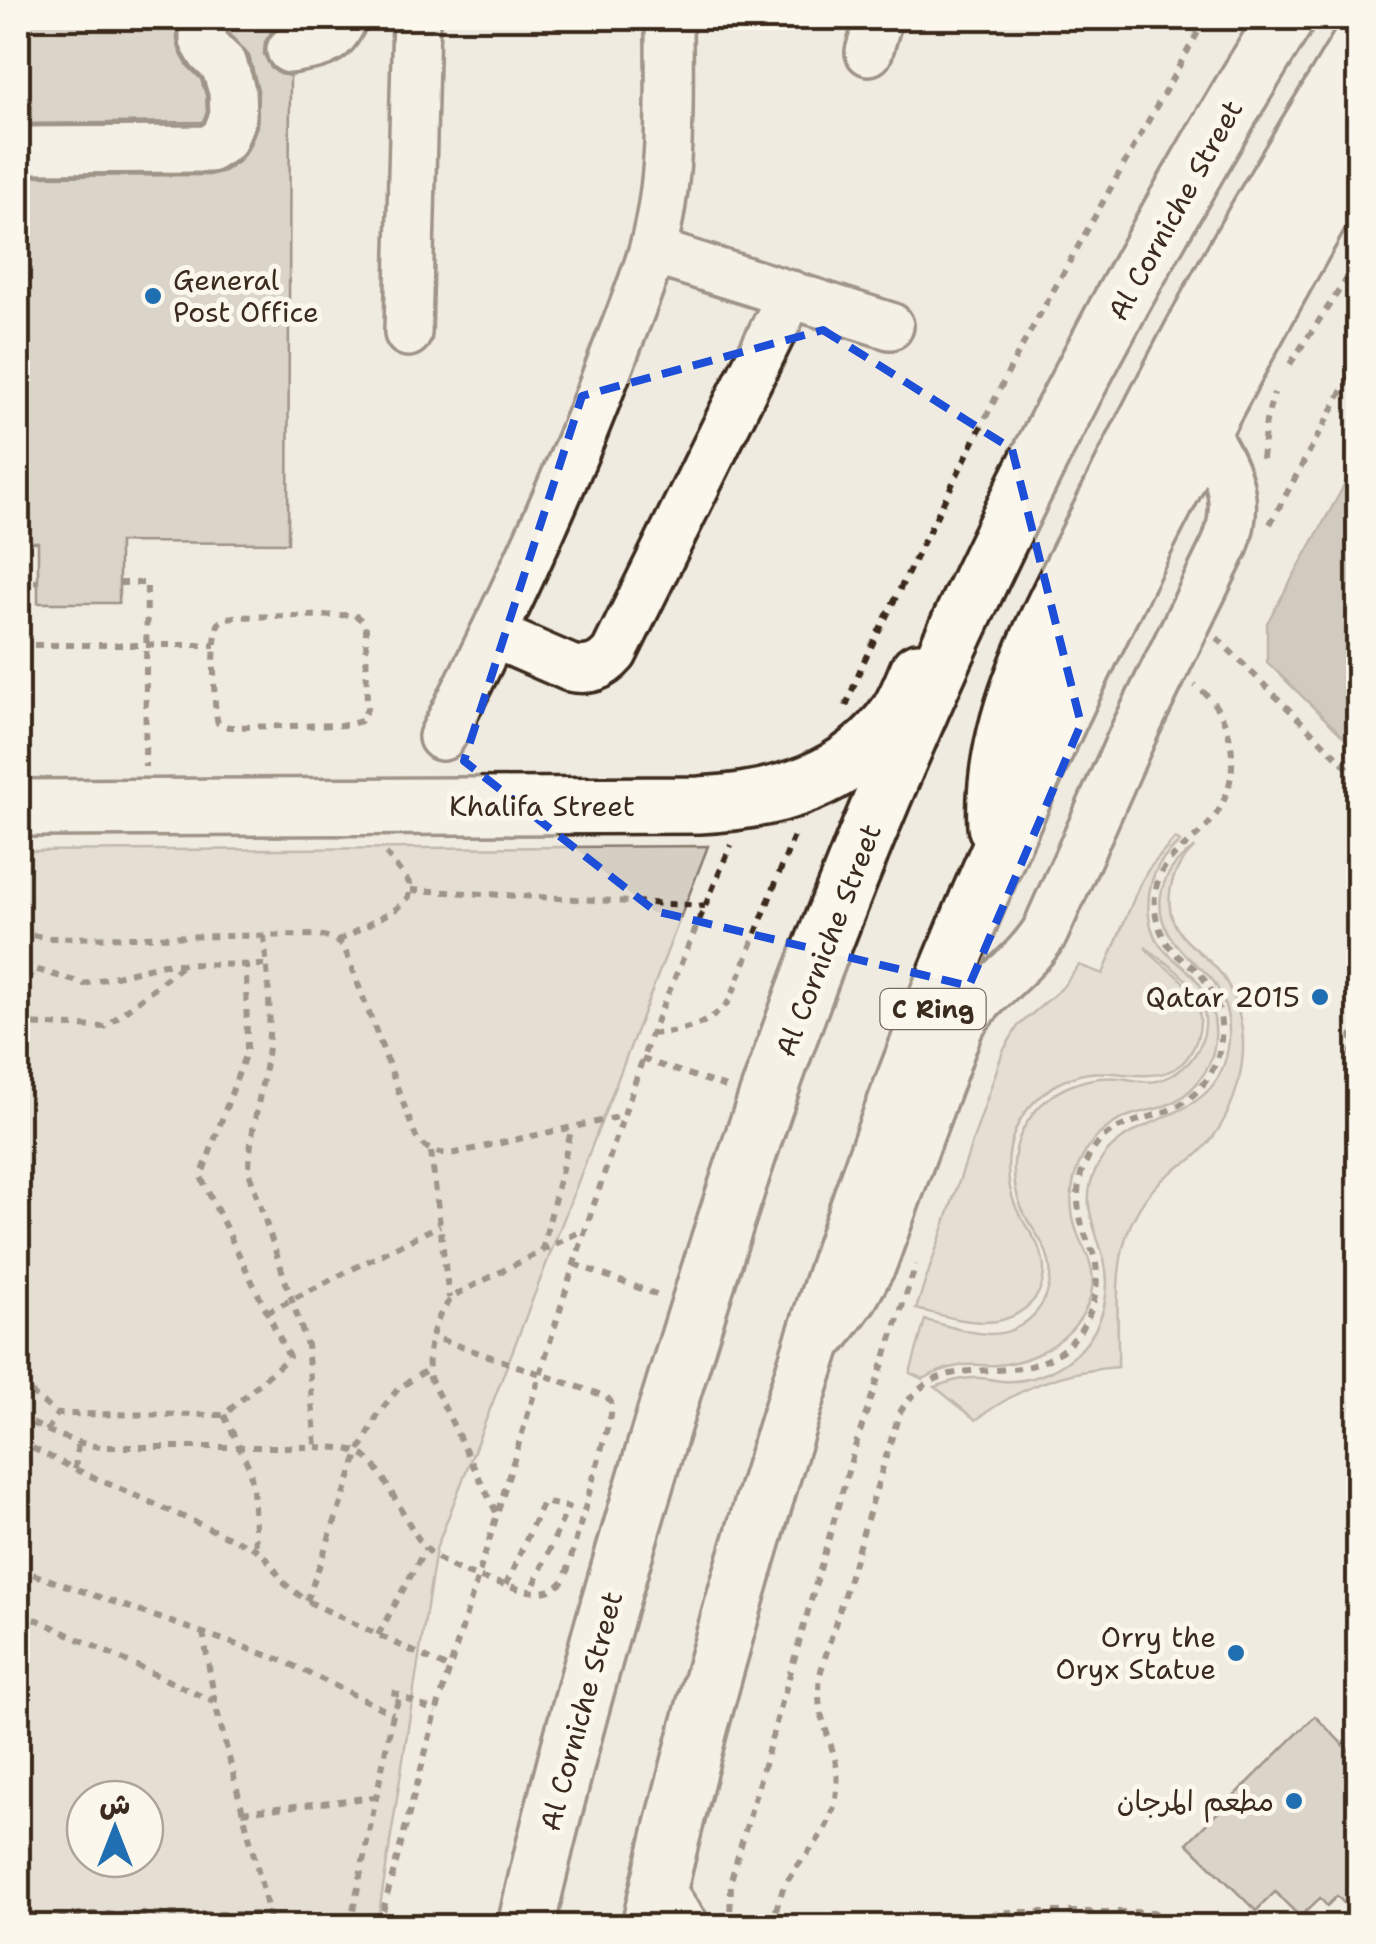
<svg xmlns="http://www.w3.org/2000/svg" width="1376" height="1944" viewBox="0 0 1376 1944" font-family="'Shantell Sans','Playpen Sans Arabic',sans-serif">
	<style>
		.green { fill: #d5cec3; stroke: #887c70; stroke-width: 2.5; fill-rule: evenodd }
		.water { fill: #aca397; stroke: #7f7367; stroke-width: 2.5 }
		.building { fill: #c0b8ad; stroke: #3b2a1e; stroke-width: 2.5 }
		.lines { fill: none; stroke-linecap: round; stroke-linejoin: round }
		.minor-casing { stroke: #3b2a1e; stroke-width: 52 }
		.major-casing { stroke: #3b2a1e; stroke-width: 62 }
		.highway-casing { stroke: #3b2a1e; stroke-width: 62 }
		.path { stroke: #3b2a1e; stroke-width: 6; stroke-dasharray: 8 8; stroke-linecap: butt }
		.minor { stroke: #fbf7ec; stroke-width: 45 }
		.major { stroke: #fbf7ec; stroke-width: 55 }
		.highway { stroke: #fbf7ec; stroke-width: 55 }
		.marked { fill: none; stroke: #1d4ed8; stroke-width: 8; stroke-dasharray: 20 12; stroke-linejoin: round }
		.poi-dot { fill: #1f6fb2; stroke: #fbf7ec; stroke-width: 4 }
		.labels { text-anchor: middle; dominant-baseline: central; stroke-width: 10; stroke-linejoin: round; paint-order: stroke }
		.shield { fill: #fbf7ec; stroke: #75685c; stroke-width: 2.5 }
		.shield-label { font-size: 25px; font-weight: bold; fill: #3b2a1e }
		.street-label { font-size: 28px; fill: #3b2a1e; stroke: #fbf7ec }
		.poi-label { font-size: 28px; fill: #3b2a1e; stroke: #fbf7ec; text-anchor: end }
	</style>
	<rect width="100%" height="100%" fill="#f0ebe0"/>
	<filter id="ink" filterUnits="userSpaceOnUse"><feTurbulence type="fractalNoise" baseFrequency=".01" numOctaves="2"/><feDisplacementMap in="SourceGraphic" scale="20" xChannelSelector="R" yChannelSelector="G"/><feConvolveMatrix kernelMatrix="1 2 1 2 8 2 1 2 1" color-interpolation-filters="sRGB"/></filter>
	<g filter="url(#ink)">
		<path class="green" d="M1175 838 1180 842C1172 849 1165 856 1159 865 1144 890 1144 928 1164 950 1171 958 1180 964 1187 970 1206 987 1217 1013 1215 1039 1213 1070 1192 1097 1162 1107 1150 1111 1138 1112 1126 1117 1107 1125 1091 1140 1082 1158 1070 1181 1068 1208 1077 1232 1080 1242 1086 1250 1089 1260 1098 1286 1089 1310 1071 1330 1052 1350 1024 1363 997 1365 984 1366 972 1363 959 1366 946 1368 934 1373 923 1379L910 1373 925 1320C946 1325 970 1334 992 1334 1029 1333 1057 1297 1049 1261 1046 1246 1036 1234 1028 1221 1010 1190 1008 1151 1028 1121 1048 1090 1084 1075 1120 1078 1133 1079 1144 1084 1157 1081 1196 1072 1219 1026 1196 992 1184 974 1162 960 1145 947 1158 965 1182 974 1193 995 1201 1008 1202 1025 1197 1039 1176 1100 1118 1062 1076 1076 1054 1083 1035 1098 1022 1117 1003 1148 1004 1189 1022 1219 1030 1233 1040 1244 1043 1260 1046 1275 1042 1292 1031 1303 999 1336 955 1318 916 1309L1003 1051 1018 1026 1062 988 1079 965 1103 974 1139 886 1148 870Z
			M708 846 436 1549 377 1926H18V851ZM85 1799H145V1859H85Z
			M1195 847C1168 872 1158 912 1187 941 1199 953 1215 963 1224 978 1237 999 1244 1027 1243 1051 1241 1091 1224 1133 1192 1159 1187 1163 1179 1166 1173 1171 1155 1184 1140 1204 1131 1224 1112 1265 1119 1323 1118 1367 1064 1371 1019 1387 976 1420L935 1387C947 1382 959 1379 972 1378 983 1377 992 1380 1002 1381 1027 1383 1054 1373 1073 1357 1100 1334 1113 1295 1104 1260 1095 1225 1078 1202 1098 1165 1130 1106 1221 1129 1229 1040 1230 1020 1225 999 1214 982 1205 969 1191 962 1181 950 1148 915 1156 873 1195 847Z"/>
		<path class="water" d="M1358 461V751L1267 662V623Z"/>
		<path class="building" d="M18 18H177V40L180 52 188 66 201 79 206 95 207 112 203 122 18 124Z
			M229 18H290V23L272 31 265 42 264 54 271 68 280 74 290 76 288 543 119 542V603H38V542H18V176L209 175 224 171 239 161 248 149 257 126 258 90 249 56 229 33Z
			M1315 1716 1358 1760V1918L1337 1896 1327 1906 1320 1898 1300 1917 1275 1892 1256 1911 1187 1843Z"/>
		<g class="lines">
			<g class="minor-casing">
				<path id="minor" d="M290 50C319 44 331 47 344 18
					M869 52 879 18
					M18 150 209 149 224 139 233 116 232 91 224 65 210 52 203 40V18
					M652 251 890 326
					M408 333 416 18
					M494 635 570 668C589 672 601 668 614 653L791 294
					M442 737C504 616 562 493 610 365 624 327 641 290 652 251 673 176 669 95 669 18
					M827 1334 855 1296 873 1264 960 1026C983 990 1021 969 1045 932L1134 732 1225 545C1243 497 1226 469 1202 428
					M659 1887 686 1926"/>
			</g>
			<g class="major-casing">
				<path id="major" d="M18 808 699 805C777 801 850 781 898 713 906 701 912 685 918 671"/>
			</g>
			<g class="highway-casing">
				<path id="highway" d="M996 826C990 716 1054 608 1101 513 1149 415 1199 318 1253 224 1287 165 1323 107 1358 48
					M526 1926C564 1758 612 1592 662 1426 713 1258 766 1089 831 925 954 610 1109 305 1286 18
					M650 1926C688 1760 734 1596 785 1433 821 1316 859 1200 903 1085 1027 760 1185 449 1358 148"/>
			</g>
			<path class="path" d="M1290 364 1358 262
				M1262 459 1266 421 1274 393
				M1270 524 1358 362
				M18 582H38
				M119 583H147L145 767
				M355 615 365 623 366 629 367 709 361 721 347 725 229 727 218 723C213 711 212 632 219 623 224 617 227 618 234 617Z
				M1217 638 1347 767 1354 784 1355 947 1358 955
				M18 645H215
				M846 706 862 665 1015 359 1206 18
				M411 890 705 906
				M18 929 30 935 50 938 318 935C329 937 336 939 344 947L416 1137C427 1151 438 1155 455 1153L623 1116
				M264 936C267 972 272 1010 268 1046 264 1088 249 1130 249 1172L307 1345 316 1447
				M338 941 396 909 409 897 410 884 381 847
				M18 994 35 969 84 984 164 964 266 965
				M1358 1018 1352 1037V1182L1355 1192 1358 1197
				M18 1024 105 1027 184 964
				M651 1034C683 1032 709 1026 730 1000L795 833
				M642 1059 726 1087
				M431 1152 449 1298
				M542 1251 572 1127
				M1358 1258 1355 1268 1354 1417 1358 1431
				M574 1264 661 1296
				M267 1312 440 1225
				M18 1382 57 1414 224 1415 289 1357 201 1177 247 1050 246 965
				M224 1415 249 1467 253 1487 256 1549
				M18 1416C45 1430 70 1442 100 1447H316C333 1448 353 1446 367 1458 380 1469 388 1488 397 1502 406 1517 414 1535 426 1548 449 1572 486 1579 516 1588 535 1593 551 1596 565 1579L611 1415V1402L607 1397 599 1394 433 1337
				M47 1431 57 1414
				M18 1441 75 1469 256 1549 267 1559 285 1584 307 1601 450 1669
				M75 1469 78 1443
				M1358 1497 1354 1516 1352 1632 1353 1640 1358 1647
				M496 1512 430 1378C425 1351 434 1312 457 1294L585 1229
				M18 1569 284 1661 393 1714
				M506 1585 543 1502 568 1507 531 1592
				M307 1601 359 1452 378 1414 398 1389 428 1369
				M18 1617 38 1620 214 1702
				M20 1617 25 1572
				M203 1632 215 1703 272 1926
				M378 1635 426 1548
				M392 1692 436 1712
				M242 1812 375 1797
				M27 1926 80 1914H269
				M350 1926 393 1714 400 1696
				M379 1926 436 1713 574 1264 651 1034 731 845
				M730 1926 731 1880 855 1447 916 1265
				M773 1926C775 1914 778 1901 783 1889 799 1857 826 1841 835 1803 843 1765 830 1748 821 1713 818 1700 819 1687 820 1674L899 1414C944 1337 1017 1399 1071 1342 1092 1320 1101 1288 1095 1258 1093 1251 1089 1244 1086 1237 1077 1214 1074 1187 1085 1164 1104 1124 1129 1125 1164 1112 1193 1102 1215 1077 1220 1047 1225 1019 1216 990 1196 970 1191 965 1184 961 1178 956 1160 939 1151 913 1156 888 1163 854 1194 844 1213 819 1244 777 1237 716 1195 685
				M977 1926 993 1914 1009 1912H1153L1165 1918 1173 1926"/>
			<use href="#minor" class="minor"/>
			<use href="#major" class="major"/>
			<use href="#highway" class="highway"/>
		</g>
	</g>
	<path d="M0 0H1376V1944H0ZM823 330 1012 449 1081 724 969 986 655 911 464 761 582 396Z" fill="#f0ebe0" fill-opacity=".55" fill-rule="evenodd"/>
	<path class="marked" d="M823 330 1012 449 1081 724 969 986 655 911 464 761 582 396Z"/>
	<g class="poi-dot">
		<circle cx="153" cy="296" r="10"/>
		<circle cx="1320" cy="997" r="10"/>
		<circle cx="1236" cy="1653" r="10"/>
		<circle cx="1294" cy="1801" r="10"/>
	</g>
	<g class="labels">
		<rect class="shield" x="880.5" y="989" width="105" height="40" rx="8"/>
		<g class="shield-label">
			<text x="933" y="1009">C Ring</text>
		</g>
		<g class="street-label">
			<text transform="translate(1175 210) rotate(-61)">Al Corniche Street</text>
			<text x="542" y="806">Khalifa Street</text>
			<text transform="translate(828 940) rotate(-69)">Al Corniche Street</text>
			<text transform="translate(581 1711) rotate(-75)">Al Corniche Street</text>
		</g>
		<g class="poi-label">
			<text x="173" y="280" text-anchor="start">General<tspan x="173" dy="32">Post Office</tspan></text>
			<text x="1300" y="997">Qatar 2015</text>
			<text x="1216" y="1637">Orry the<tspan x="1216" dy="32">Oryx Statue</tspan></text>
			<text x="1274" y="1801">مطعم المرجان</text>
		</g>
	</g>
	<rect width="1376" height="1944" fill="none" stroke="#fbf7ec" stroke-width="60"/>
	<rect x="30" y="30" width="1316" height="1884" fill="none" stroke="#3b2a1e" stroke-width="4" filter="url(#ink)"/>
	<g transform="translate(115 1829)"><circle r="48" fill="#fbf7ec" stroke="#aea59a" stroke-width="2.5"/>
	<path d="M0-8L18 38L0 25L-18 38Z" fill="#1f6fb2"/>
	<text y="-15" font-size="28" font-weight="bold" text-anchor="middle" fill="#3b2a1e">ش</text>
	</g>
</svg>
